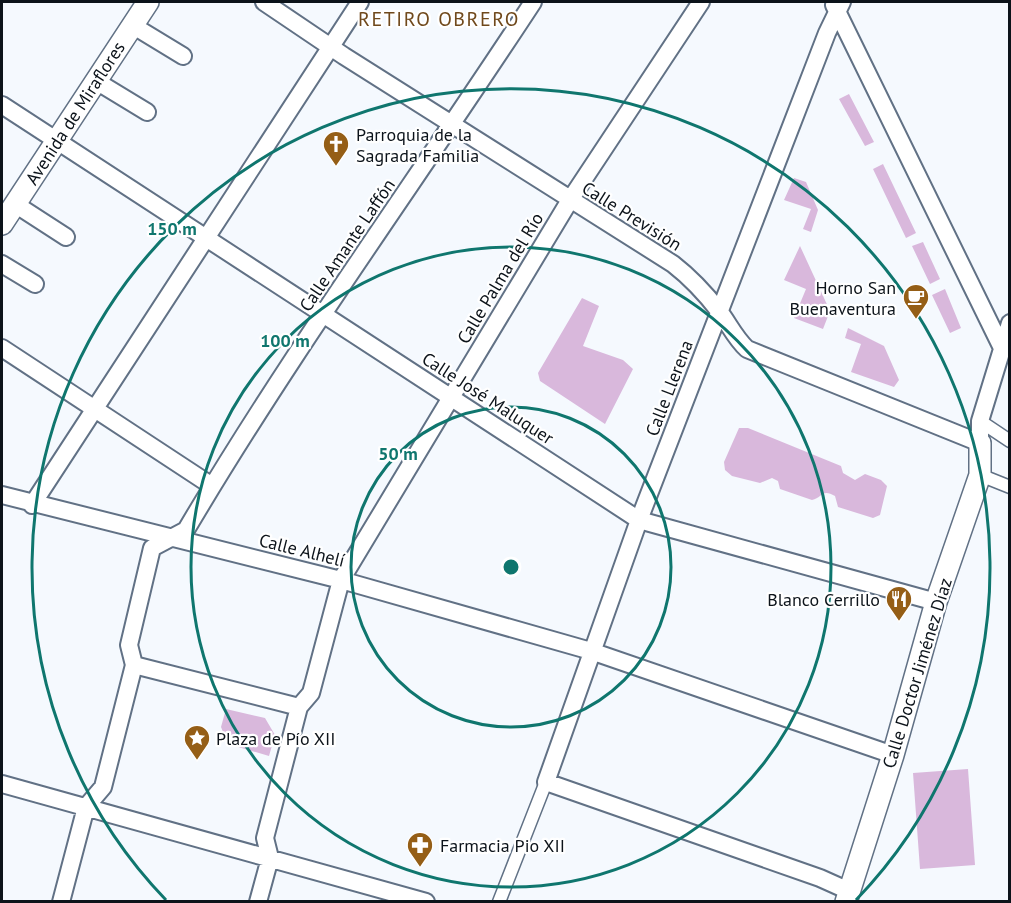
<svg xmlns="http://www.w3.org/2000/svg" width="1011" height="903" viewBox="0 0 1011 903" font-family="'PT Sans',sans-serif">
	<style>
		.green { fill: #d9b8dc }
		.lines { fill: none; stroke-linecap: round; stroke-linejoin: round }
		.pedestrian-casing { stroke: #617185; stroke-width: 15 }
		.minor-casing { stroke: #617185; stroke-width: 20 }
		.tertiary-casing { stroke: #617185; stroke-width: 24 }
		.pedestrian { stroke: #fff; stroke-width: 12 }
		.minor { stroke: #fff; stroke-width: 16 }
		.tertiary { stroke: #fff; stroke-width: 21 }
		.ring { fill: none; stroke: #0f766e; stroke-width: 3 }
		.labels { text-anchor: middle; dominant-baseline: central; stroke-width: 4.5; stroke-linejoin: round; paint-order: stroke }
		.street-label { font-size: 18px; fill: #0c131a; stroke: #fff }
		.poi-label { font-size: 18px; fill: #0c131a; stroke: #fff; text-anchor: start }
		.neighbourhood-label { font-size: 20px; letter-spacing: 1.5px; fill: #70491c; stroke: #fff }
		.centre { fill: #0f766e; stroke: #fff; stroke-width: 3 }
		.ring-label { font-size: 18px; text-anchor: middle; font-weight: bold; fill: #0f766e; stroke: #fff; stroke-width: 4.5; stroke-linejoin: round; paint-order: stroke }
	</style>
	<rect width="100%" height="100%" fill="#f5f9fe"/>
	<path class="green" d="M849 94 874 142 865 146 839 99Z
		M883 164 916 233 906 238 873 169Z
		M794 178 806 182 818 210 811 232 803 229 811 209 784 200Z
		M923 242 940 279 930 284 912 246Z
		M800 246 830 311 823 329 794 318 806 289 784 280Z
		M945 289 961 328 950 333 932 295Z
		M582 298 599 306 583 346 623 360 633 369 605 424 540 381 538 373Z
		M848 328 884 346 899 380 894 387 851 372 861 344 845 338Z
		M739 428H748L841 466 843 473 855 480 865 474 881 480 887 486 880 515 873 518 838 507 835 496C822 488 822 498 812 500L780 489 778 481 772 478 760 483 732 476 725 470 724 462Z
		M226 709 265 718 275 735 269 756 228 744 221 727Z
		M968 769 975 865 920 869 913 773Z"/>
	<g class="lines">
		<g class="pedestrian-casing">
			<path id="pedestrian" d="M980 421 1010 441
				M980 475 1010 487
				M499 902 546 782"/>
		</g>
		<g class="minor-casing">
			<path id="minor" d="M264 2 344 56 673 264C691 278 705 293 719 311 729 324 735 338 747 349L980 443V421L1010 323
				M842 2 827 33 639 520 546 782 820 878 849 891
				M834 5 1002 348
				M132 25 183 56
				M96 81 147 112
				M2 105 639 520 936 602
				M15 204 66 237
				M2 264 35 284
				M2 348 212 486
				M2 495 341 580 591 651 893 755
				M32 505 360 2
				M134 665 299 707
				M2 784 426 902
				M61 902 86 807 103 787 134 665 129 645 152 548 186 530C293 349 418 178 533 2
				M258 902 270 858 265 838 299 707 311 693 341 580 570 200 701 2"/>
		</g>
		<g class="tertiary-casing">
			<path id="tertiary" d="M2 224 148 2
				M846 902 893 755 936 602 980 475V443"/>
		</g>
		<use href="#pedestrian" class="pedestrian"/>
		<use href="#minor" class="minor"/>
		<use href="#tertiary" class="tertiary"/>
	</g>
	<g class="ring">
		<circle cx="511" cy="567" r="160"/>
		<circle cx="511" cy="567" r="320"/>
		<path d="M166 900A479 479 0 1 1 856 900"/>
	</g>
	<defs>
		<g id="church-pin" transform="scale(1.35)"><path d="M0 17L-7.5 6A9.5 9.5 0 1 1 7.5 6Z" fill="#955e16" stroke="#fff"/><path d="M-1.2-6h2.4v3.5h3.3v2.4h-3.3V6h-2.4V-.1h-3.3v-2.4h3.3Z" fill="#fff"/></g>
		<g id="cafe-pin" transform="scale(1.35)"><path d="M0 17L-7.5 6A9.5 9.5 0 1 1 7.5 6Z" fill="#955e16" stroke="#fff"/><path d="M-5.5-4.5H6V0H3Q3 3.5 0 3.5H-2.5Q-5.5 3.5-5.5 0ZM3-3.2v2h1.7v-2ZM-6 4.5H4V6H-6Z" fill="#fff"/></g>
		<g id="restaurant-pin" transform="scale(1.35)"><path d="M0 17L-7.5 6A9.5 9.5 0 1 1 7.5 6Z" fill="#955e16" stroke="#fff"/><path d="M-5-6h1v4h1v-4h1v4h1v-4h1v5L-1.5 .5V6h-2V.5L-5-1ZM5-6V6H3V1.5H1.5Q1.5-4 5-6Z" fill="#fff"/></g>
		<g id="sight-pin" transform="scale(1.35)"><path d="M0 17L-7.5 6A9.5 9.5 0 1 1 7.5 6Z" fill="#955e16" stroke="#fff"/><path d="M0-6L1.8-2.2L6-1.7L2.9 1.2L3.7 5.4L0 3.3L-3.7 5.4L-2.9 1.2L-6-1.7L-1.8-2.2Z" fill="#fff"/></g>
		<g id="pharmacy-pin" transform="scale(1.35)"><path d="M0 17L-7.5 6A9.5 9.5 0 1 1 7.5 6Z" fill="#955e16" stroke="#fff"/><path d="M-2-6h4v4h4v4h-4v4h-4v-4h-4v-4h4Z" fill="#fff"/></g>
	</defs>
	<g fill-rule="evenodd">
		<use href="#church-pin" x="336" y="144"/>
		<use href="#cafe-pin" x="916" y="297"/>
		<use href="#restaurant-pin" x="899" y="599"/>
		<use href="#sight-pin" x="197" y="738"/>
		<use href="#pharmacy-pin" x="420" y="845"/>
	</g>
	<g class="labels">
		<g class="street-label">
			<text transform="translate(75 113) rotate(-57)">Avenida de Miraflores</text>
			<text transform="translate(632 216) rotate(32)">Calle Previsión</text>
			<text transform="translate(347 245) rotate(-56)">Calle Amante Laffón</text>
			<text transform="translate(500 278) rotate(-59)">Calle Palma del Río</text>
			<text transform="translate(669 388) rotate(-69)">Calle Llerena</text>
			<text transform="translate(488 398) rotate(33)">Calle José Maluquer</text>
			<text transform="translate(302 550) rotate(14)">Calle Alhelí</text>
			<text transform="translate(917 673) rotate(-73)">Calle Doctor Jiménez Díaz</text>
		</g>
		<g class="poi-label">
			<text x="356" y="134">Parroquia de la<tspan x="356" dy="21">Sagrada Familia</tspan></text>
			<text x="896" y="287" text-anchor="end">Horno San<tspan x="896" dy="21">Buenaventura</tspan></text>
			<text x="880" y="599" text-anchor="end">Blanco Cerrillo</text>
			<text x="216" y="738">Plaza de Pío XII</text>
			<text x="440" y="845">Farmacia Pio XII</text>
		</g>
		<g class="neighbourhood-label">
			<text x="439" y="19">RETIRO OBRERO</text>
		</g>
	</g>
	<circle cx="511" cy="567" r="9" class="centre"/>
	<g class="ring-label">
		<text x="172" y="235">150 m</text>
		<text x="285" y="347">100 m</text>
		<text x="398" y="460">50 m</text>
	</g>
	<rect width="1011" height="903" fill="none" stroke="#0c131a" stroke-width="6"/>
</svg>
